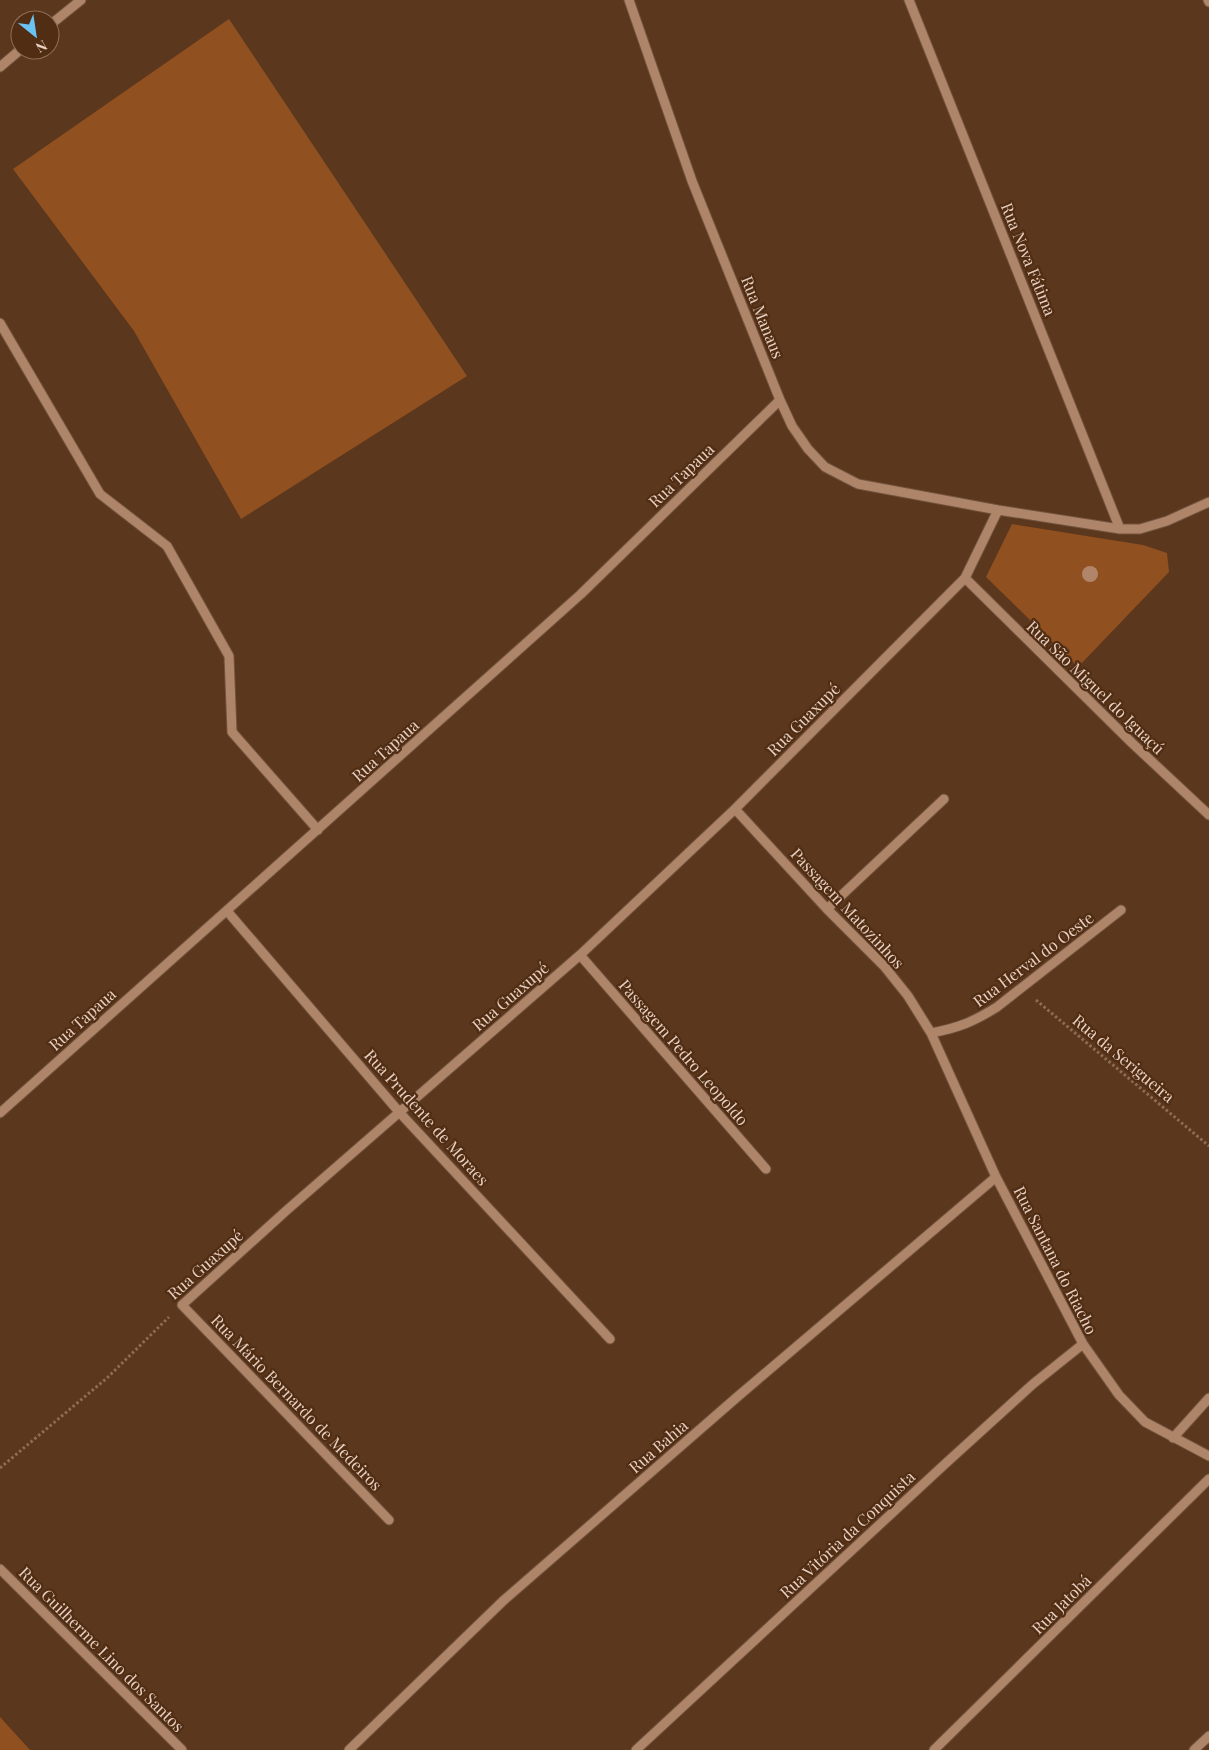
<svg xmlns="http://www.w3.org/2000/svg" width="1209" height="1750" viewBox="0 0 1209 1750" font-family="'Playfair Display',serif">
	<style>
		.green { fill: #91501f }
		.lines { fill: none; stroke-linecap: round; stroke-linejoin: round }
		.minor-casing { stroke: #72533d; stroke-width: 11 }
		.path { stroke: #8d6d58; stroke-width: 3; stroke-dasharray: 2.5 2.5; stroke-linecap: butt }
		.minor { stroke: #af856a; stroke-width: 9 }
		.tree { fill: #b08569 }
		.labels { text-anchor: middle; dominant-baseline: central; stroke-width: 4.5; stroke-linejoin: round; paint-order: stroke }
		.street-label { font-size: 16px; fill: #e8d1c3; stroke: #502d13 }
	</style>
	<rect width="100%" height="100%" fill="#5b371e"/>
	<path class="green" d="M229 19 467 376 241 519 134 331 13 169Z
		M1012 524 1143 545 1167 553 1169 572 1078 667 986 577Z
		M0 1717 30 1750H0Z"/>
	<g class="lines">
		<g class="minor-casing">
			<path id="minor" d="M629 0 692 181 780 400 792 426 808 449 825 467 858 484 998 510 1120 529H1140L1167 521 1209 502
				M909 0 1120 529
				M1208 0 1209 2
				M50 25 81 0
				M0 67 20 50
				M0 323 100 494 167 546 229 656 232 732 318 830
				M965 578 1132 743 1209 815
				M735 809 827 909 884 966 908 996 931 1033 996 1177 1083 1344 1119 1395 1145 1422 1209 1456
				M827 909 944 799
				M227 911 400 1113 610 1339
				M580 955 766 1169
				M931 1033C958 1028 973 1022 997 1007L1121 910
				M0 1113 581 594 780 400
				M1173 1438 1209 1398
				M389 1520 182 1305 287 1210 580 955 735 809 965 578 998 510
				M0 1569 182 1750
				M349 1750 503 1601 736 1398 996 1177
				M636 1750 945 1464 1033 1384 1083 1344
				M934 1750 1209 1479
				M1194 1750 1209 1736"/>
		</g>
		<path class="path" d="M1036 1000 1209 1146
			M0 1468 107 1378 169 1317"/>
		<use href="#minor" class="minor"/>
	</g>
	<circle class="tree" cx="1090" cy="574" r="8"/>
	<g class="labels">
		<g class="street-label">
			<text transform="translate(1029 259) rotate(68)">Rua Nova Fátima</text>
			<text transform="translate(763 317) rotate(68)">Rua Manaus</text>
			<text transform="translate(681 475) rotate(-44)">Rua Tapaua</text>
			<text transform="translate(1096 687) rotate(44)">Rua São Miguel do Iguaçú</text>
			<text transform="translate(803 719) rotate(-45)">Rua Guaxupé</text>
			<text transform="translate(385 750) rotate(-42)">Rua Tapaua</text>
			<text transform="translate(848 908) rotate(47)">Passagem Matozinhos</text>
			<text transform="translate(1033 959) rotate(-37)">Rua Herval do Oeste</text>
			<text transform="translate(510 996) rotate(-41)">Rua Guaxupé</text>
			<text transform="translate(82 1019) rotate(-42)">Rua Tapaua</text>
			<text transform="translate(684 1052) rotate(49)">Passagem Pedro Leopoldo</text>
			<text transform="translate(1124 1058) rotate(40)">Rua da Serigueira</text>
			<text transform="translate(427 1117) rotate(48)">Rua Prudente de Moraes</text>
			<text transform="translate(1056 1260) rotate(63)">Rua Santana do Riacho</text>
			<text transform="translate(205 1264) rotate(-42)">Rua Guaxupé</text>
			<text transform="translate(297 1402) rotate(46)">Rua Mário Bernardo de Medeiros</text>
			<text transform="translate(658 1446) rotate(-41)">Rua Bahia</text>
			<text transform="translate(847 1534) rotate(-43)">Rua Vitória da Conquista</text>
			<text transform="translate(1061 1604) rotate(-45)">Rua Jatobá</text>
			<text transform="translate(102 1649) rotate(45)">Rua Guilherme Lino dos Santos</text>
		</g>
	</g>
	<g transform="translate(35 35) rotate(150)"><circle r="24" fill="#502d13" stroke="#8d6f59"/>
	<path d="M0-4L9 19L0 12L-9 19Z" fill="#6bc3f2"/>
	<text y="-8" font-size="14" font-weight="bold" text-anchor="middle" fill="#e8d1c3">N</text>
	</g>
</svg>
